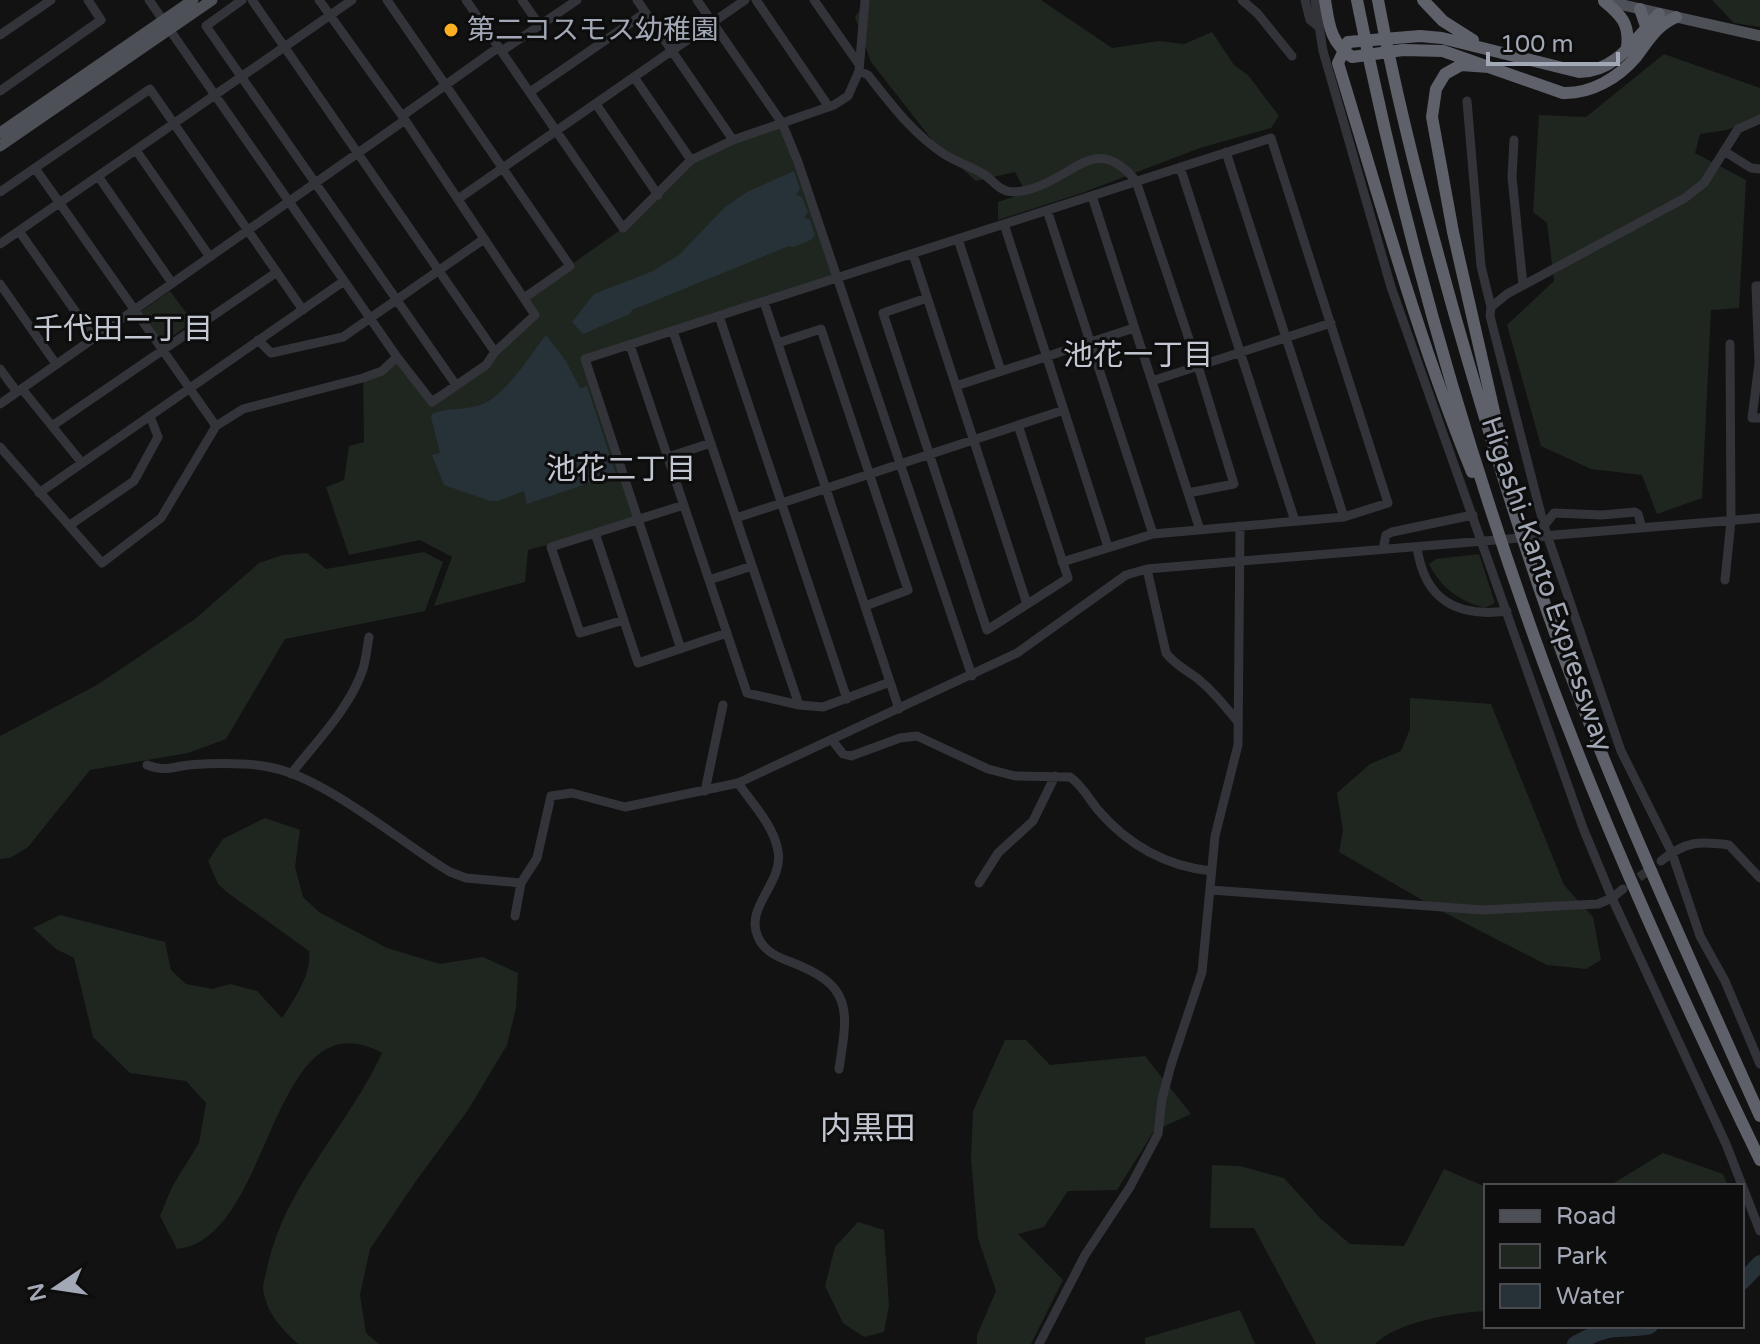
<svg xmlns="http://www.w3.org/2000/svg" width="1760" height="1344" viewBox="0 0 1760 1344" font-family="'Varela Round','Noto Sans JP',sans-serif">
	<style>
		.green { fill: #1e261f }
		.water { fill: #273138 }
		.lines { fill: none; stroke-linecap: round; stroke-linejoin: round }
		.river { stroke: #273138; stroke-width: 16 }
		.minor-tunnel { stroke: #2f3033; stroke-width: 9; stroke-dasharray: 9 4.5; stroke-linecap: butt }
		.minor { stroke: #323439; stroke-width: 9 }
		.major { stroke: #4e5058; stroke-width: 11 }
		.highway { stroke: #5e616a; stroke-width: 12 }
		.poi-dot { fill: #fcb021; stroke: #0d0d0e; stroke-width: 3 }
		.labels { text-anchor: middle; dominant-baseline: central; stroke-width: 6; stroke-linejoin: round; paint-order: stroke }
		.poi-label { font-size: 28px; fill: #a2a8b5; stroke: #0d0d0e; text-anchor: start }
		.street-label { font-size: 28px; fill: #a2a8b5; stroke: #0d0d0e }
		.neighbourhood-label { font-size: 30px; fill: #c3c7d1; stroke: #0d0d0e }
		.quarter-label { font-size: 32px; fill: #c3c7d1; stroke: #0d0d0e }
	</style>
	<rect width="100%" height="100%" fill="#121213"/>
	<path class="green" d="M867 0H1041L1112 48 1159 41 1184 44 1212 32 1234 65 1248 75 1279 116 1271 128 1200 148 1082 193 998 220V202L1026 193 1015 172 976 181 936 145 871 62 855 17Z
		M1712 0H1760V27L1734 23Z
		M1664 54 1760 88V117L1727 130 1700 134 1695 153 1746 180 1739 308 1711 310 1702 498 1657 514 1642 475 1591 469 1541 446 1507 325 1554 281 1547 223 1533 212 1539 115 1586 117Z
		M782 123 838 278 586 359 640 519 528 550 525 582 434 606 452 557 420 540 349 555 326 487 344 480 349 446 364 442 363 378 399 357 428 397C476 376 499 352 535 316L524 298 623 228 691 160Z
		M170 291 193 322 161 344 140 312Z
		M424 552 443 562 425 611 285 639 226 739 188 753 90 770 28 847 10 858 0 859V736L97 685 195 619 259 563 283 555 307 553 326 569Z
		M1479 554 1495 603 1485 608C1459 601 1441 588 1429 564L1436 559Z
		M1410 698 1491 704 1564 885 1593 917 1601 960 1586 969 1547 965 1441 911 1339 852 1343 830 1337 793 1370 764 1401 751 1410 729Z
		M265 818 300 830 295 867 303 897 319 912 387 948 440 964 483 957 518 973 516 1008 507 1045 468 1110 416 1181 370 1249 360 1295 366 1333 379 1344H298C281 1328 266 1313 263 1288 263 1281 267 1271 268 1264 286 1185 349 1125 382 1053 269 992 274 1240 177 1249L160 1216 172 1187 199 1143 206 1103 186 1081 130 1073 93 1037 74 958 56 949 33 928 60 915 165 942 171 970 186 984 212 989 230 984 257 991 282 1018C295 998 312 974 309 951L228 893 218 884 208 861 223 839Z
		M1005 1040H1026L1050 1065 1145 1056 1191 1114 1154 1131 1117 1190 1068 1191 1044 1227 1018 1234 1063 1280 1031 1344H977V1335L996 1291 978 1238 971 1159 973 1111Z
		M1663 1153 1723 1174 1728 1186H1609Z
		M1212 1165 1240 1166 1284 1178 1321 1219 1350 1244 1404 1246 1444 1169 1486 1187V1311C1453 1313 1399 1321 1375 1344H1316L1254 1228H1210Z
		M858 1222 884 1230 889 1305 884 1332 864 1337 843 1323 825 1286 835 1247Z
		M1240 1310 1255 1344H1145V1338Z"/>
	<path class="water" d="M794 171 800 189 796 195 802 197 808 212 804 217 810 220 815 235 811 240 793 247 789 246 632 310 630 314 583 334 572 322 594 294 653 271 679 255 725 207 747 192Z
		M546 335 566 361 580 388 587 386 616 474 527 504 524 491 498 501H490L444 485 432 455 440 453 431 417 433 413C448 408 462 410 477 406 504 399 529 356 546 335Z"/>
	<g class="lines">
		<path class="river" d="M1742 1282 1760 1263
			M1575 1344C1588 1337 1603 1329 1618 1329 1630 1328 1638 1329 1650 1326"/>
		<path class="minor-tunnel" d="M1628 885 1655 866"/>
		<path class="minor" d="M149 0 397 357 432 402 486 365 495 352 535 315 405 120 319 0
			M242 0 206 26 456 385
			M252 0 495 352
			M387 0 570 266 524 298
			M466 0 623 228 691 160 733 140 834 105 848 96 859 71 865 0
			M522 0 540 26
			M637 0 733 140
			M697 0 782 123 798 162 972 676
			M756 0 829 107
			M814 0 858 63
			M1242 0 1258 14 1292 56
			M1305 0 1310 20 1319 27
			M1315 0 1323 51 1391 287 1583 828 1612 898 1726 1144 1760 1231
			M0 35 51 0
			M502 51 577 0
			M859 71 868 75C891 104 913 134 944 154 956 162 970 166 982 173 991 178 997 189 1007 191 1014 193 1024 191 1031 189 1076 176 1096 132 1136 181L1198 366 1234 484 1188 493
			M634 77 691 160
			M0 91 101 20 88 0
			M530 92 645 13
			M1467 101 1481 266 1491 307
			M596 104 658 195
			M402 116 499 47
			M1760 119 1738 129 1704 183 1685 198 1507 294 1491 307 1490 316 1544 526 1621 751 1672 853 1700 936 1725 981 1760 1064
			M1514 140 1512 177 1523 285
			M136 150 210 257
			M1724 151 1751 168 1760 169
			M1226 152 1344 517
			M1180 167 1295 521
			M35 168 216 426
			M98 176 172 283
			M0 192 150 89 303 310
			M1092 196 1200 530
			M458 199 745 0
			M1047 210 1153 534
			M1004 224 1108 547
			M19 231 94 338
			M958 239 1001 371
			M0 244 352 0
			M913 254 1027 604
			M0 284 56 364
			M1760 286H1756L1759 363 1752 418H1760
			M927 298 883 313 987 630 1068 578 1018 425
			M764 302 899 709
			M719 316 847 699
			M673 331 799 705
			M258 340 271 353 343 337 484 239
			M778 343 821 329 908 590 865 606
			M630 345 747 693 799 705 823 707 890 682
			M0 369 17 392
			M1152 381 1331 323
			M956 386 1134 328
			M22 389 82 463
			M0 404 405 120
			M52 426 277 272
			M0 447 102 563 161 518 216 426 243 409 363 378 382 371 397 357
			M668 457 711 443
			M39 493 344 281
			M736 518 1064 410
			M70 525 134 481 158 437 150 416
			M1544 526 1554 513 1602 515 1635 512 1638 514 1642 528
			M595 533 638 663 727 633
			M1417 547C1424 599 1456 618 1507 611
			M1383 549 1386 535 1392 532 1473 515
			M1147 569 1166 653C1175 665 1185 669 1197 678 1213 691 1225 706 1238 722
			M709 580 752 566
			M1725 580 1731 521 1730 344
			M624 620 580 633 551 547 684 505
			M681 649 585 359 1271 138 1388 503 1344 517 1153 534 1062 562
			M832 740 843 754 851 756 900 738 917 736 988 769 1015 776 1070 777C1081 784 1089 799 1098 810 1128 845 1166 866 1211 871
			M147 765C166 772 171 767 189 765 216 763 243 762 269 767 325 777 400 842 450 872L466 878 521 883
			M291 774C316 742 350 708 363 669 366 659 367 648 369 637
			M738 783C752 803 774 826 778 851 784 883 744 907 758 937 764 951 777 957 791 962 854 986 848 1011 839 1069
			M705 791 723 705
			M1661 861C1686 841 1698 841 1729 845L1760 878
			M979 883 998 853 1033 821 1055 776
			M1211 890 1483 910 1598 904 1612 898 1623 889
			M515 916 521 883 537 858 551 796 572 793 625 807 738 783 1017 653 1126 575 1147 569 1760 518
			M1039 1344 1085 1255 1130 1187 1158 1134 1162 1099 1171 1065 1202 972 1215 836 1238 745 1240 526"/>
		<path class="major" d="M1605 1 1760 36
			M0 133 193 0
			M0 146 212 0"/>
		<path class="highway" d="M1325 0C1329 25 1330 42 1352 57L1403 50 1443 51 1563 93C1591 94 1618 78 1636 57 1649 40 1656 26 1676 17
			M1357 0C1402 226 1466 450 1545 667 1607 835 1682 999 1760 1160
			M1378 0C1398 107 1426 212 1455 316 1488 431 1522 544 1563 655 1622 812 1692 964 1760 1116
			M1423 0 1443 21 1473 40
			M1604 1C1621 15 1630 24 1627 47
			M1640 9 1648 32
			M1489 67 1461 65 1445 74 1436 89 1432 117 1453 232 1503 451
			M1472 472C1418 339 1380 200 1338 63L1348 42 1420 36 1442 38 1579 72C1616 72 1635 39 1659 14"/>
	</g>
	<circle class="poi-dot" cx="451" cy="30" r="8"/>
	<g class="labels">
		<g class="poi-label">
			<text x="467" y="30">第二コスモス幼稚園</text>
		</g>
		<g class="street-label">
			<text transform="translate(1547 584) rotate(71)">Higashi-Kanto Expressway</text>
		</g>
		<g class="neighbourhood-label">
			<text x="123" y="329">千代田二丁目</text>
			<text x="1138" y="355">池花一丁目</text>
			<text x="621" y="469">池花二丁目</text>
		</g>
		<g class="quarter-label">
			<text x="868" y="1129">内黒田</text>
		</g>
	</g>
	<rect x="1484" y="1184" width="260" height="144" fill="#0d0d0e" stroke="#494b51" stroke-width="2"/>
	<rect x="1500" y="1210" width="40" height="12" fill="#4e5058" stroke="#494b51" stroke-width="2"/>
	<text x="1556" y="1224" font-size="24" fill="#a2a8b5">Road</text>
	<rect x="1500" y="1244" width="40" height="24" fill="#1e261f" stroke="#494b51" stroke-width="2"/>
	<text x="1556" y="1264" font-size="24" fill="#a2a8b5">Park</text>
	<rect x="1500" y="1284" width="40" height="24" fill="#273138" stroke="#494b51" stroke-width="2"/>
	<text x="1556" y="1304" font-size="24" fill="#a2a8b5">Water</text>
	<g transform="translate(56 1288) rotate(257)" stroke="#0d0d0e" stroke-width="6" paint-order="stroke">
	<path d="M0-6L14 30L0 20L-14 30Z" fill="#a2a8b5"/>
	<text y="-12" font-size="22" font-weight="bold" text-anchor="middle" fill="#a2a8b5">N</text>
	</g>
	<path d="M1488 52v12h130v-12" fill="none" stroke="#a2a8b5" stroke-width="4"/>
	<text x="1500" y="52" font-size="24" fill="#a2a8b5" stroke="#0d0d0e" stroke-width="6" paint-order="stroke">100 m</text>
</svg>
